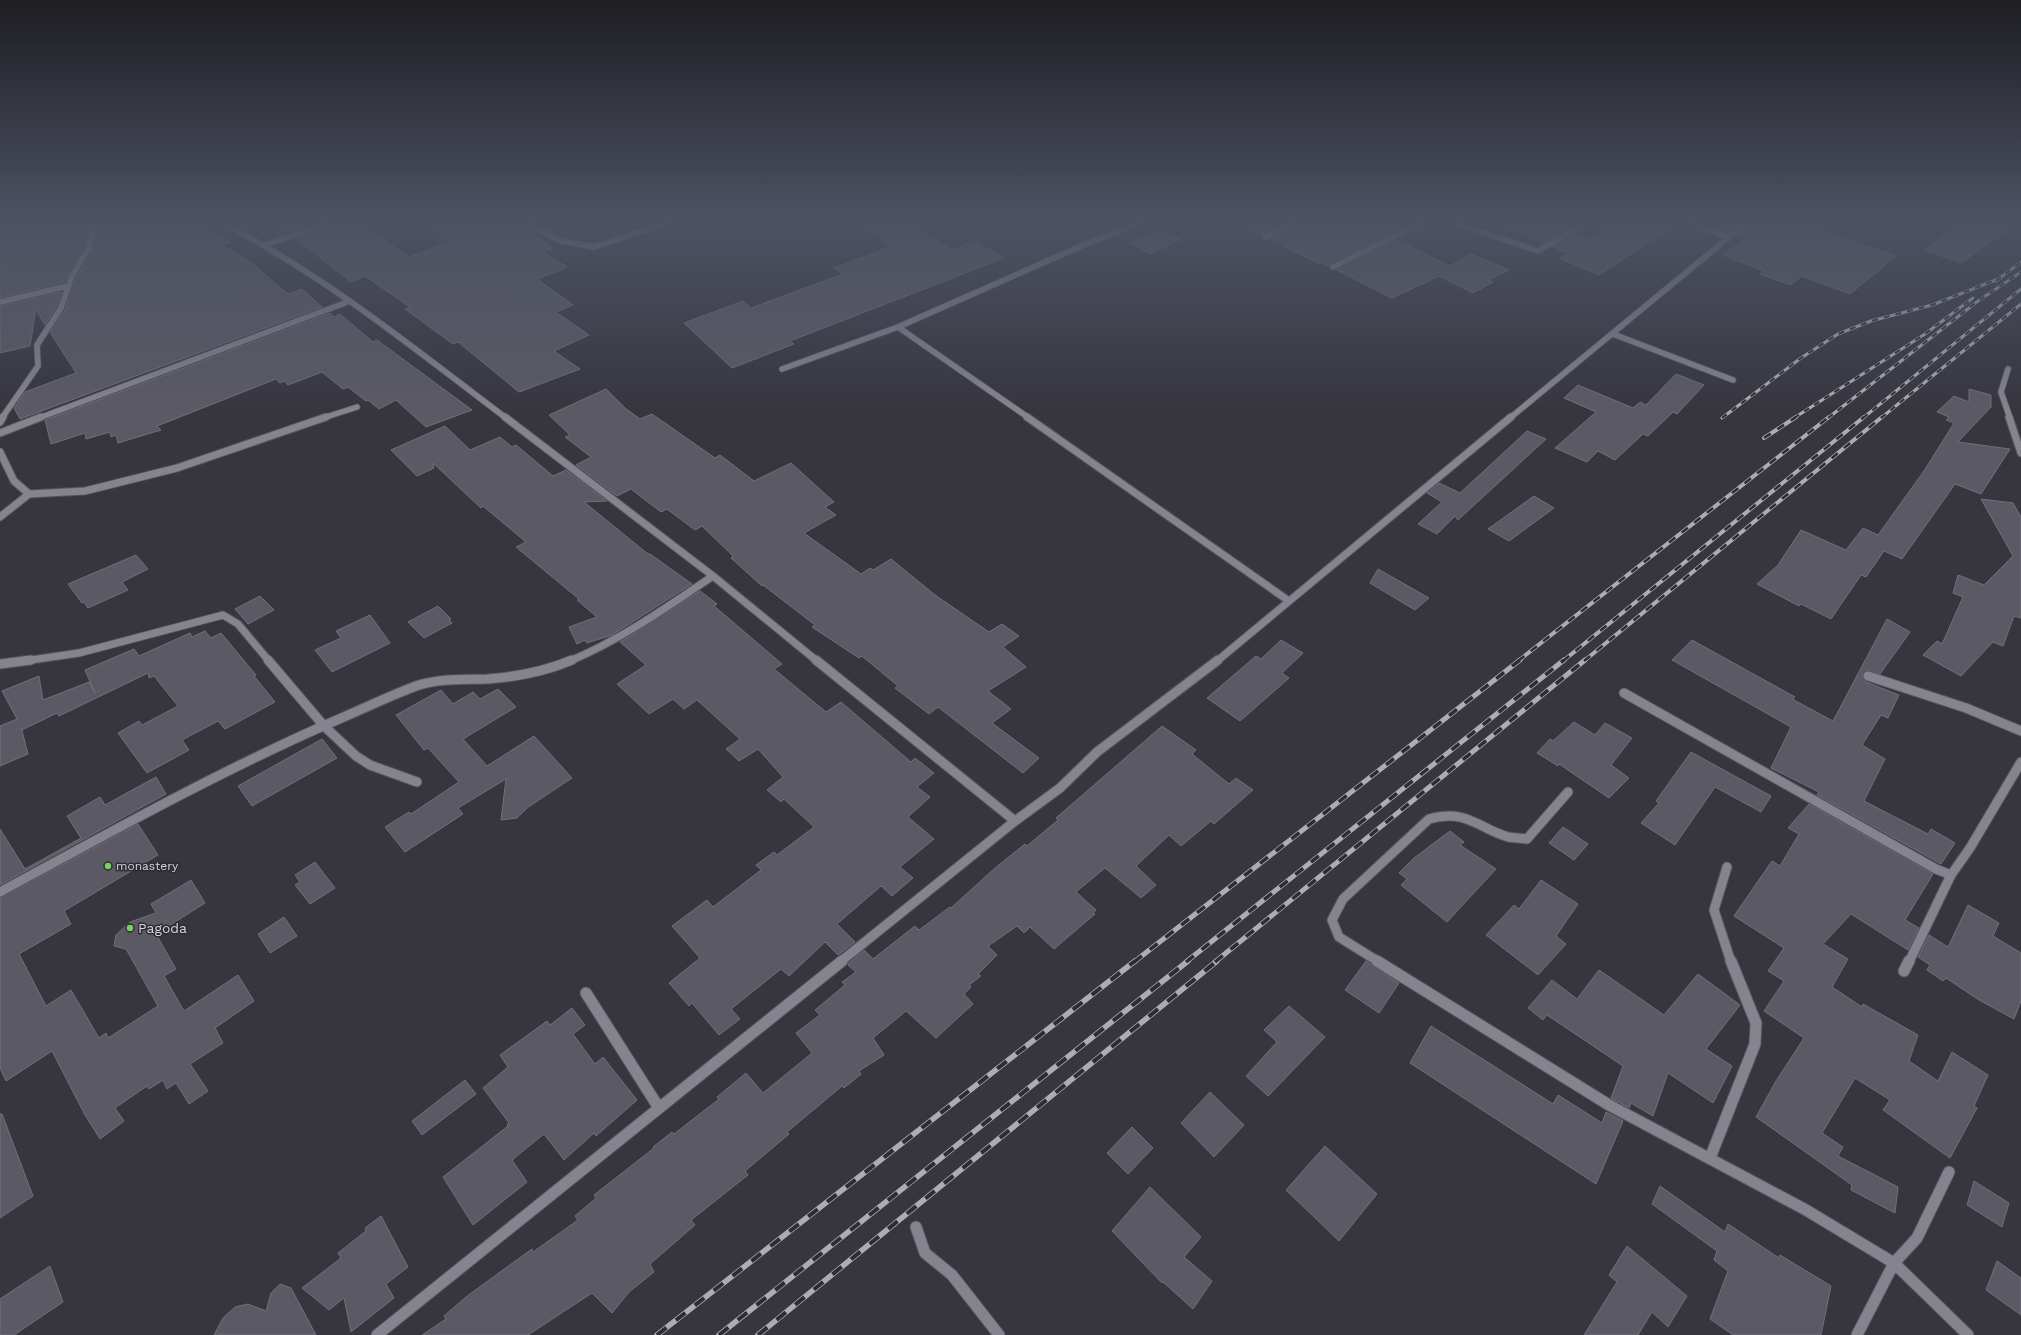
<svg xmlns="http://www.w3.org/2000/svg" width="2021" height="1335" viewBox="0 0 2021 1335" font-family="'Work Sans',sans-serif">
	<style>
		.building { fill: #5b5a64; stroke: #71707a }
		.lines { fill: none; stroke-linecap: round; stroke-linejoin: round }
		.service-far1-casing { stroke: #55545c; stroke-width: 7 }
		.service-casing { stroke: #55545c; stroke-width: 11 }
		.minor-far3-casing { stroke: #55545c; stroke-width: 7 }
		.minor-far2-casing { stroke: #55545c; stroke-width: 9 }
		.minor-far1-casing { stroke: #55545c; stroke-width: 11 }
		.minor-casing { stroke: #55545c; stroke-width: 13 }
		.service-far1 { stroke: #84838e; stroke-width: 5.5 }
		.service { stroke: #84838e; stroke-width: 9 }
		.minor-far3 { stroke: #84838e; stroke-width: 5.5 }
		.minor-far2 { stroke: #84838e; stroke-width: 7 }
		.minor-far1 { stroke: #84838e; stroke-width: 9 }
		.minor { stroke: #84838e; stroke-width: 11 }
		.rail-far3-casing { stroke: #acacb3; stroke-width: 3 }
		.rail-far2-casing { stroke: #acacb3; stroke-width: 4 }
		.rail-far1-casing { stroke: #acacb3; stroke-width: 5 }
		.rail-casing { stroke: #acacb3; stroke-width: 5.5 }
		.rail-far3 { stroke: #2d2c35; stroke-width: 2; stroke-dasharray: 6; stroke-linecap: butt }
		.rail-far2 { stroke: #2d2c35; stroke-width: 2.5; stroke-dasharray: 8; stroke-linecap: butt }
		.rail-far1 { stroke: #2d2c35; stroke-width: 3.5; stroke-dasharray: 10; stroke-linecap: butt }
		.rail { stroke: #2d2c35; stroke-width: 4; stroke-dasharray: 12; stroke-linecap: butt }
		.poi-dot { fill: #75d25b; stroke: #2d2c35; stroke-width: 1.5 }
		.labels { text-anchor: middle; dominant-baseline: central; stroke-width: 3; stroke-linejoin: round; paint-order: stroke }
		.poi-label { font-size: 12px; fill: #d4d4da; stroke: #2d2c35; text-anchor: start }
		.near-poi-label { font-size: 14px; fill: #d4d4da; stroke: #2d2c35; text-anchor: start }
	</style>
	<rect width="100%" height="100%" fill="#37363f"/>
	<path class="building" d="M13 223H91L84 247 65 282 0 298V227Z
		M99 223H197L230 242 222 245 250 262 288 294 302 289 322 307 20 419 14 408 25 392 76 373 50 332 65 310 76 278 92 251Z
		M277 223H305L309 226 289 232Z
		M343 223H360L409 257 450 242 424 223H518L553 248 543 252 567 267 537 279 573 305 556 312 589 335 554 351 580 369 519 392 458 342 453 344 405 309 410 307 365 276 351 282 297 239Z
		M857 223H908L952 250 975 241 1004 258 790 341 794 344 732 368 684 323 743 301 751 308 843 274 834 268 893 246Z
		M1238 223H1284L1261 235Z
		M1298 223H1411L1331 263 1329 266 1323 263 1320 264 1270 239 1296 227Z
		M1497 223H1547L1565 230 1544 243Z
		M1608 223H1678L1652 241H1650L1599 275 1559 258 1568 253 1553 247 1575 234 1591 239 1610 226 1608 225Z
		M1710 223H1739L1728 232 1710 226Z
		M1750 223H1801L1896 256 1850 294 1802 276 1790 285 1760 274 1764 271 1723 255 1746 239 1738 235Z
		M1959 223H1980L2006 231 1961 263 1925 250Z
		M1160 229 1181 239 1151 254 1130 243Z
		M1396 240 1450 266 1471 254 1509 270 1488 280 1493 282 1473 293 1439 276 1392 298 1337 270Z
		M62 292 57 306 45 325 36 309 30 346 0 353V306Z
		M330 313 334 317 340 314 373 342 377 340 472 410 426 427 396 400 379 409 368 400 366 401 348 387 343 389 322 372 288 385 284 381 280 383 276 379 157 426 161 430 118 443 116 435 111 437 110 432 86 439 85 433 51 444 45 420Z
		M1676 374 1704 385 1677 414 1673 412 1648 436 1643 434 1615 460 1598 451 1587 462 1555 448 1596 412 1564 398 1578 385 1633 408 1640 402 1646 405Z
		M606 389 625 408 640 419 652 414 715 458 720 455 754 481 791 463 834 502 825 507 836 515 804 533 861 574 870 568 873 570 891 559 935 595 989 632 1002 624 1019 636 1003 647 1026 667 988 691 1011 709 992 723 1039 758 1023 773 938 707 929 714 895 688 898 686 862 656 859 658 812 627 815 625 763 585 762 586 731 558 733 556 702 526 695 530 667 509 661 512 631 489 617 496 576 465 591 457 565 437 570 435 549 415Z
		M1969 389 1991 395V407L1958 442 2010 449 1981 494 1955 484 1902 559 1884 551 1866 577 1861 575 1831 619 1801 604 1799 606 1757 584 1778 565 1801 530 1846 550 1863 528 1878 535 1924 471 1954 423 1946 420 1949 417 1937 412 1954 396 1969 402Z
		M445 426 470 450 500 437 512 447 516 445 553 476 566 470 607 501 584 502 648 554H650L692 584 612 635 587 643 585 640 577 644 569 627 597 617 577 600 579 599 516 547 526 542 483 506 481 508 433 463 434 468 417 476 391 450Z
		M1527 431 1546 439 1458 520 1455 516 1437 534 1418 524 1442 502 1427 493 1439 483 1460 493Z
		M1534 496 1554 508 1509 541 1488 529Z
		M1981 499 2013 503 2021 517V618L2014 616 2003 646 1993 642 1961 676 1923 655 1937 641 1942 644 1963 597 1953 593 1958 575 1984 585 2013 556Z
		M136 555 148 569 122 582 128 590 88 608 84 602 82 603 68 584Z
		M1378 569 1429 598 1415 610 1370 583Z
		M700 591 717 604 714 606 782 664 774 669 826 712 841 702 911 762 915 758 934 773 917 787 930 797 908 817 934 839 900 867 913 878 892 896 881 886 837 924 855 942 838 955 825 942 789 976 781 969 731 1009 740 1019 719 1035 692 1003 689 1006 669 983 700 958 672 926 707 900 713 907 761 870 756 865 774 852 777 855 814 827 784 799 781 802 767 790 783 777 758 749 739 761 726 749 740 739 697 700 684 709 673 699 649 714 617 684 646 665 620 642Z
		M260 596 274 610 248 624 235 609Z
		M438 606 451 619 449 620 452 623 424 638 408 622Z
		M370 615 390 643 332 672 315 650 341 638 336 631Z
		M1887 619 1910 632 1880 674 1867 670 1862 675 1866 682 1899 695 1888 718 1881 715 1862 745 1885 759 1864 801 1928 834 1931 829 1955 843 1941 864 1817 795 1819 792 1771 768 1791 727 1672 660 1692 640 1795 697 1792 699 1833 721Z
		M205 631 211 638 221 633 256 675 254 676 275 702 225 729 218 721 182 740 189 750 147 773 118 733 139 721 142 725 178 706 154 676 149 678 148 673 59 716 57 713 22 730 21 727 28 754 0 766V726L17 719 2 691 39 676 43 700 89 682 95 693 85 670 134 649 139 656 190 633 192 637Z
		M1281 640 1303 653 1282 673 1289 678 1240 721 1207 698 1256 656 1261 659Z
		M498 689 516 707 463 739 487 766 534 736 572 778 527 808 517 818 501 820 506 779 458 808 463 814 405 852 385 827 409 812 411 814 459 782 428 748 424 750 396 715 441 690 453 704 473 692 480 699Z
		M1574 722 1595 735 1605 723 1632 738 1611 765 1629 778 1609 798 1559 764 1558 766 1537 753 1550 739 1553 741Z
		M1162 726 1196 750 1192 754 1229 784 1236 778 1253 790 1214 824 1211 821 1181 846 1169 835 1136 866 1156 885 1141 898 1105 868 1076 892 1096 910 1093 913 1095 914 1054 949 1030 927 1024 933 1017 926 988 946 997 955 978 974 981 976 969 985 971 987 964 994 973 1004 936 1038 906 1011 873 1038 884 1055 859 1071 861 1074 844 1088 842 1086 787 1132 789 1134 745 1171 748 1175 691 1220 695 1225 650 1264 654 1272 629 1292 612 1313 592 1293 528 1335H422L446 1319 444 1316 466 1297 496 1275 532 1249 533 1252 578 1220 575 1216 596 1198 594 1195 654 1148 653 1147 672 1132 674 1134 719 1099 717 1097 746 1073 763 1093 812 1053 796 1033 820 1015 815 1010 845 985 842 982 856 972 848 965 849 963 864 950 873 959 915 926 919 930 950 907 951 908 995 868 1025 844 1027 846 1058 820 1056 818Z
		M322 739 337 758 252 806 238 786Z
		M1691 752 1771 796 1761 812 1715 787 1675 845 1641 823 1659 803 1656 801Z
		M156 777 166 794 0 885V829L25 869 81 838 67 816 100 797 105 805Z
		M1809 804 1933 874 1905 920 1919 928 1908 950 1851 914 1823 944 1848 959 1832 987 1862 1007 1863 1004 1918 1035 1909 1061 1938 1081 1952 1052 1988 1075 1974 1106 1977 1108 1950 1158 1883 1110 1890 1100 1855 1078 1822 1133 1843 1147 1838 1156 1898 1187 1895 1213 1851 1190 1852 1185 1756 1117 1776 1081 1804 1038 1764 1011 1784 981 1768 971 1784 948 1734 916 1772 861 1780 866 1799 834 1788 828Z
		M138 824 158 855 64 911 71 924 19 954 46 1006 71 990 99 1038 106 1033 108 1038 158 1006 126 949 114 946 116 935 130 922 156 913 151 904 191 880 205 903 156 934 176 969 164 976 184 1011 238 975 254 1001 215 1028 223 1043 190 1064 208 1091 189 1104 176 1083 167 1089 163 1080 149 1089 147 1086 115 1108 124 1121 100 1139 85 1115 52 1051 6 1081 0 1068V898Z
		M1563 827 1588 844 1574 860 1549 843Z
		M1450 831 1464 842 1460 845 1496 869 1447 922 1401 885 1407 879 1399 873 1414 858Z
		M315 862 335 888 310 904 295 885 300 882 295 875Z
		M1541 880 1578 904 1556 936 1566 944 1538 975 1486 935 1514 905 1519 909Z
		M1968 905 1999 923 1993 936 2021 953V1001L2014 1019 1979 1000 1946 978 1943 981 1927 970 1930 965 1918 957 1929 935 1948 947Z
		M284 917 297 936 270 953 258 934Z
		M1366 961 1399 983 1379 1013 1345 990Z
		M1599 970 1664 1015 1698 974 1740 1005 1706 1049 1732 1066 1713 1103 1668 1073 1653 1116 1631 1103 1629 1108 1611 1098 1623 1066 1547 1015 1543 1020 1528 1008 1552 980 1577 999Z
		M1289 1006 1325 1037 1268 1096 1246 1076 1277 1042 1264 1030Z
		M572 1008 585 1025 573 1034 595 1064 603 1057 637 1100 596 1136 594 1133 564 1160 544 1134 512 1160 527 1182 473 1225 443 1177 508 1126 507 1125 509 1123 483 1088 508 1067 500 1055 547 1021 550 1025Z
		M1431 1026 1553 1104 1558 1095 1602 1123 1606 1112 1623 1121 1596 1184 1410 1063Z
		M465 1080 476 1094 422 1135 412 1121Z
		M1210 1092 1244 1125 1214 1157 1181 1123Z
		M0 1114H2L33 1196 0 1218Z
		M1132 1127 1153 1148 1128 1174 1107 1153Z
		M1325 1146 1377 1194 1339 1241 1286 1190Z
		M1974 1181 2009 1203 2002 1227 1967 1205Z
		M1660 1186 1725 1232 1728 1224 1779 1258 1780 1255 1831 1286 1821 1335H1733L1710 1319 1728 1271 1714 1260 1717 1251 1652 1204Z
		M1150 1187 1201 1237 1184 1257 1212 1281 1193 1309 1163 1282 1162 1283 1112 1231Z
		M381 1216 408 1267 386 1284 394 1298 351 1332 344 1298 329 1310 302 1288 341 1258 338 1253 366 1231 365 1228Z
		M1627 1246 1687 1296 1668 1327 1652 1312 1638 1335H1584L1617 1282 1609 1275Z
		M1997 1261 2021 1278V1315L1986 1290Z
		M50 1266 63 1302 14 1335H0V1299Z
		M280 1284 291 1288 316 1335H214L223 1318 235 1307 248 1304 266 1311 271 1293Z"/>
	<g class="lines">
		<g class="service-far1-casing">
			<path id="service-far1" d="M1265 237 1294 223
				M1333 267 1420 223
				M1613 334 1733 380"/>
		</g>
		<g class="service-casing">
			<path id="service" d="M324 726 356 756 370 765 417 782"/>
		</g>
		<g class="minor-far3-casing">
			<path id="minor-far3" d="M223 223C325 276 415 349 506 418
				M529 223 561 241 594 247 667 223
				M1455 223 1538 251 1585 223
				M1692 223 1727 237
				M265 245 330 223
				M0 302 68 286
				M898 327 1029 418
				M782 369 898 327 1081 246 1139 223
				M2008 369 2001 392 2010 418
				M2 418 38 366 37 345 61 308 72 276 88 249 95 223
				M39 418 350 301
				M323 418 357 407
				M1510 418 1746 223"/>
		</g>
		<g class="minor-far2-casing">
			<path id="minor-far2" d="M505 417 713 576 817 661
				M1027 417 1289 601
				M2009 417 2021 453
				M0 422 3 417
				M0 433 41 417
				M0 452 14 481 29 494 0 517
				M29 494 85 491 177 468 326 417
				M24 661 79 653 223 615 238 624 269 661
				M570 661C622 639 667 607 713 576
				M1217 661 1511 417"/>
		</g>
		<g class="minor-far1-casing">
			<path id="minor-far1" d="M268 660 324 726
				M816 660 1015 821
				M0 664 31 660
				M1868 676 1966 708 2021 731
				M1624 693 1936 869 1951 875 1970 848 2021 762
				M1727 867 1714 910 1731 962
				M0 892C114 830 227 767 346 716 369 706 392 695 416 686 439 678 463 680 487 679 516 677 546 671 572 660
				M840 962 1015 821 1060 788 1097 752 1218 660
				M1379 962 1339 937 1332 920 1343 899 1429 819C1467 809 1476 827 1508 837 1514 838 1521 838 1527 839L1568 792
				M1909 962 1951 875"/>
		</g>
		<g class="minor-casing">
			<path id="minor" d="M1377 961 1609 1105 1806 1210 1894 1263 1968 1335
				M1904 971 1909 961
				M586 993 659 1108
				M1710 1158 1755 1044 1756 1023 1731 961
				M916 1227 925 1253 952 1275 999 1335
				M377 1335 842 961
				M1857 1335 1894 1263 1917 1238 1949 1172"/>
		</g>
		<use href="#service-far1" class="service-far1"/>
		<use href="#service" class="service"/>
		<use href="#minor-far3" class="minor-far3"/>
		<use href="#minor-far2" class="minor-far2"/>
		<use href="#minor-far1" class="minor-far1"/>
		<use href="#minor" class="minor"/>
		<g class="rail-far3-casing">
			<path id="rail-far3" d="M1996 281 2021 262
				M1722 418 1801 358 1838 334 1871 321 1932 305 2001 278
				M1794 418 1925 334 1973 298
				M1828 418 1978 301 2021 272
				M1863 418 2021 289
				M1881 418 2021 304"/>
		</g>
		<g class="rail-far2-casing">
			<path id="rail-far2" d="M1764 438 1796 417
				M1518 661 1829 417
				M1563 661 1864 417
				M1584 661 1882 417"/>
		</g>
		<g class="rail-far1-casing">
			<path id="rail-far1" d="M1134 962 1520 660
				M1186 962 1564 660
				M1215 962 1585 660"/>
		</g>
		<g class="rail-casing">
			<path id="rail" d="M657 1335 1135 961
				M719 1335 1188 961
				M758 1335 1217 961"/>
		</g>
		<use href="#rail-far3" class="rail-far3"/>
		<use href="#rail-far2" class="rail-far2"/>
		<use href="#rail-far1" class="rail-far1"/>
		<use href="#rail" class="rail"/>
	</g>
	<linearGradient id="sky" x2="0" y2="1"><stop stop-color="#1e1e23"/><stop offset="0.54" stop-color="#4d5263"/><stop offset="1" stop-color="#4d5263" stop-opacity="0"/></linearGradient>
	<rect width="2021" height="410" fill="url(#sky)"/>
	<g class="poi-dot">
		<circle cx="108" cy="866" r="4"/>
		<circle cx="130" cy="928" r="4"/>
	</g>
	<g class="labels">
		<g class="poi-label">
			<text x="116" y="866">monastery</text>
		</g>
		<g class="near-poi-label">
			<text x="138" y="928">Pagoda</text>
		</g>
	</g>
</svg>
